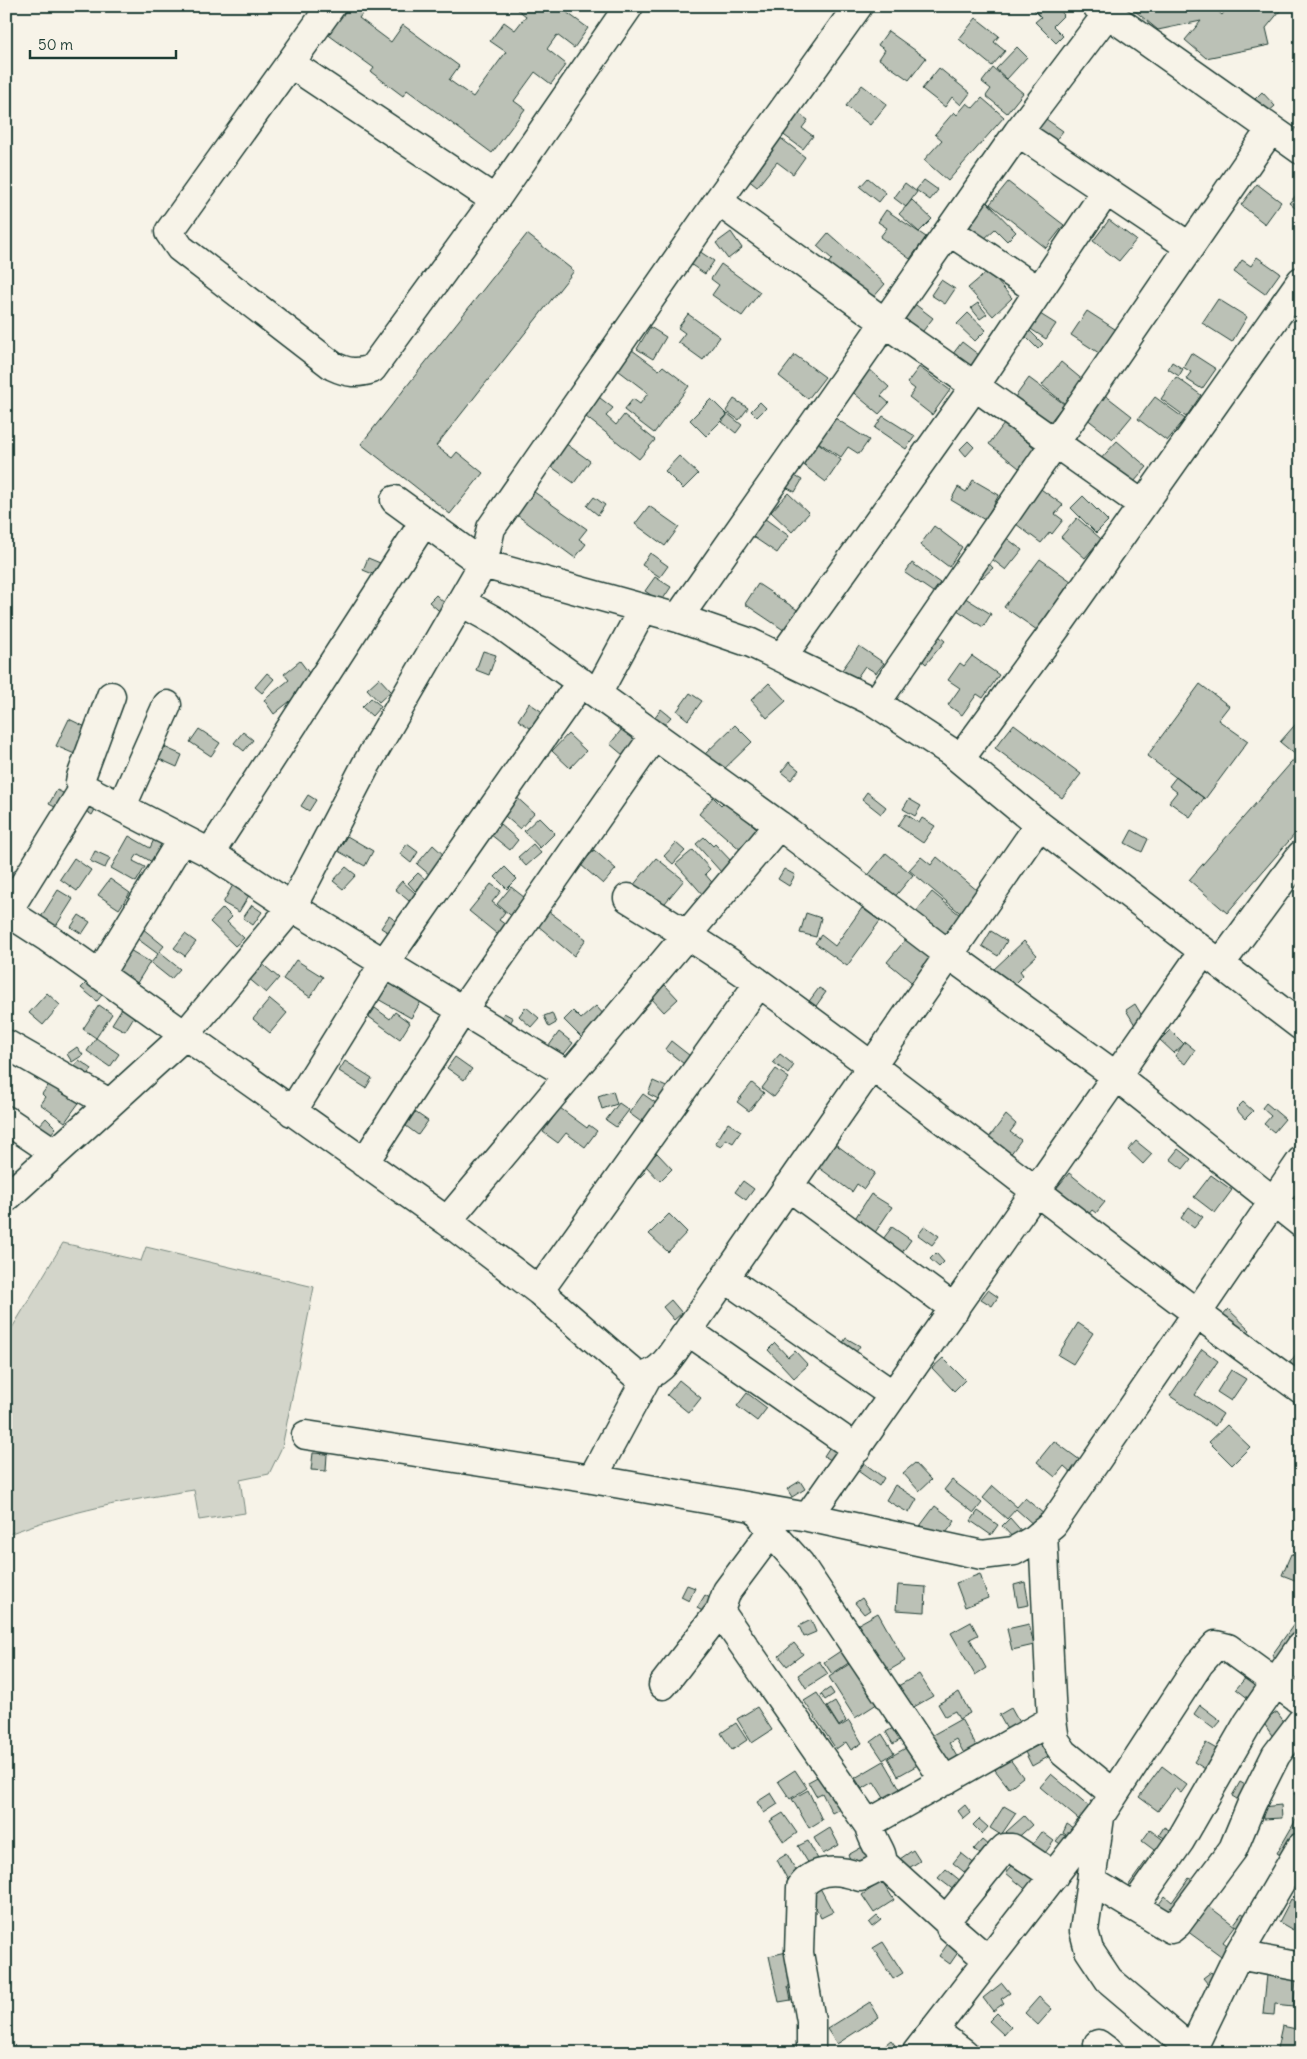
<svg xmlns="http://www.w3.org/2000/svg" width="1307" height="2059" viewBox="0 0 1307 2059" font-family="Delius,sans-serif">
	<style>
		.green { fill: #d3d5ca; stroke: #79897f }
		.building { fill: #bbc1b6; stroke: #1f3d34 }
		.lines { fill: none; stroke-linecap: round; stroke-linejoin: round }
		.minor-casing { stroke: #1f3d34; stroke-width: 31 }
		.minor { stroke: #f7f3e8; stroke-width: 28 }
	</style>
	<rect width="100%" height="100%" fill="#f7f3e8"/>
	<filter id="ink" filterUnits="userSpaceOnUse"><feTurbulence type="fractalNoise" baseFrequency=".02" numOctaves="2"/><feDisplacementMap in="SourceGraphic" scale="10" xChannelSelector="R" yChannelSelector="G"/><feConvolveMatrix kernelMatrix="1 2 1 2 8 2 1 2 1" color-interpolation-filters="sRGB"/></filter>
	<g filter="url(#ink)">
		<path class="green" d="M63 1243 141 1261 146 1247 314 1287 282 1447 269 1474 240 1480 245 1513 199 1520 194 1490C128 1500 69 1511 6 1535V1338Z"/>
		<path class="building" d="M335 6H368L359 18 391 42 403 25 459 66 449 80 473 97 506 52 490 41 504 22 515 30 526 16 513 6H558L588 28 574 48 557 35 547 49 566 64 551 84 535 72 514 101 525 109 492 153 407 90 403 96 371 72 374 68 319 28Z
			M1056 6 1064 15 1053 26 1063 36 1056 43 1035 22 1041 17 1031 7Z
			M1129 6H1212L1222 15 1229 6H1284L1266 28 1270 45 1206 58 1185 40 1201 21 1158 30Z
			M976 18 999 36 994 42 1005 51 992 66 959 39Z
			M888 31 926 58 909 80 879 59 885 50 878 45Z
			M1017 47 1027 57 1007 79 996 69Z
			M939 68 970 93 961 105 952 97 945 107 922 89Z
			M993 68 1023 93 1007 113 986 96 991 89 982 82Z
			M862 85 887 104 870 125 846 106Z
			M1262 92 1275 106 1267 113 1254 100Z
			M982 98 1004 117 948 181 924 160 942 140 935 134 954 112 957 115 967 103 973 108Z
			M790 107 808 120 802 128 813 136 803 149 774 128Z
			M1046 119 1063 131 1051 146 1034 134Z
			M774 133 805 157 793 174 777 162 757 187 742 175Z
			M868 178 886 193 879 202 860 187Z
			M924 180 938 190 930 200 916 190Z
			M1008 182 1064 225 1046 248 990 204Z
			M905 183 917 192 906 207 894 198Z
			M1257 184 1281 202 1265 224 1241 205Z
			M1301 190V213L1289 203Z
			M912 200 932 219 919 232 899 214Z
			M987 202 1016 232 1007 241 995 229 983 240 966 223Z
			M886 210 926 237 910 259 880 237 887 228 878 222Z
			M1109 220 1136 240 1119 261 1093 241Z
			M731 232 742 248 728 259 716 243Z
			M828 233 885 284 866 306 824 268 832 259 817 246Z
			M527 234 574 271 436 446 452 458 457 452 483 473 450 514 361 444Z
			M690 245 714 261 705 274 681 258Z
			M1257 257 1280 273 1265 294 1234 272 1242 260 1251 266Z
			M721 264 760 292 742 316 712 295 719 285 711 279Z
			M988 271 1012 298 993 316 968 288Z
			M941 280 955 289 945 304 931 295Z
			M1218 299 1247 317 1232 342 1202 323Z
			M912 302 933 318 916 340 903 330 909 322 901 316Z
			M978 303 987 314 980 319 971 308Z
			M1032 309 1056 324 1046 339 1023 324Z
			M1087 311 1118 331 1102 355 1071 335Z
			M968 313 986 330 975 341 957 324Z
			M688 314 720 337 703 360 678 342 685 333 678 328Z
			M1024 325 1043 344 1038 349 1019 330Z
			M650 327 666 337 653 359 637 349Z
			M962 342 979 355 966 372 949 359Z
			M624 344 659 370 663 366 689 386 654 433 624 410 633 399 640 404 648 393 610 364Z
			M1191 353 1216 369 1202 389 1186 379 1191 372 1183 367Z
			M795 355 825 377 808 399 779 376Z
			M1061 362 1084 381 1065 404 1042 385Z
			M1172 362 1183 369 1179 376 1168 369Z
			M867 367 889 387 881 396 889 403 879 414 849 389Z
			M919 367 950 390 932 415 909 397 915 389 907 383Z
			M1176 377 1201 395 1186 417 1161 399Z
			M1029 378 1064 404 1044 430 1010 404Z
			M591 391 613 408 606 416 616 425 624 415 655 440 639 459 576 409Z
			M1101 392 1132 416 1113 439 1082 415Z
			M1155 397 1185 419 1167 441 1138 419Z
			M711 399 727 415 706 436 690 420Z
			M734 399 748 408 739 420 726 411Z
			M760 402 766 408 757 417 751 411Z
			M728 414 742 425 736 433 722 422Z
			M883 416 915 436 906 449 875 428Z
			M835 418 869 440 859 454 848 447 841 457 818 442Z
			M1004 424 1035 448 1019 468 989 444Z
			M558 438 590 461 574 483 542 460Z
			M968 441 974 447 966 456 960 449Z
			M1117 441 1147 467 1127 490 1097 463Z
			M817 442 841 460 826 482 801 463Z
			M679 456 698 474 683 489 665 471Z
			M791 474 802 480 795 492 784 486Z
			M973 480 999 495 985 520 951 500 958 487 966 492Z
			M527 487 587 529 579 539 586 544 575 558 510 510Z
			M1038 487 1063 505 1055 514 1063 520 1052 534 1050 532 1041 543 1012 521Z
			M788 493 809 513 792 532 771 512Z
			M1083 496 1108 521 1096 533 1071 508Z
			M594 497 605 505 598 515 587 506Z
			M649 506 679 527 665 546 635 524Z
			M761 516 789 536 777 553 749 534Z
			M1077 518 1101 539 1085 558 1061 537Z
			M934 526 962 547 949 567 920 545Z
			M1000 533 1022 550 1006 570 984 553Z
			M650 553 668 566 660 577 642 565Z
			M368 558 385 565 380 577 363 570Z
			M984 558 993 568 982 578 973 569Z
			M1040 559 1071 581 1037 630 1004 607Z
			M912 563 940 583 933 592 905 573Z
			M655 577 671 587 661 602 645 591Z
			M758 584 799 611 785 631 745 604Z
			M959 594 991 614 983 627 951 606Z
			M436 595 452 610 446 617 429 602Z
			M934 632 945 641 926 664 915 654Z
			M859 646 884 663 876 673 865 666 856 679 842 670Z
			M483 651 496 655 489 675 476 670Z
			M972 656 999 675 983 698 977 694 962 715 948 705 960 688 948 680 960 663 964 666Z
			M300 661 315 681 274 714 264 700 289 680 284 674Z
			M267 673 274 679 262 693 255 687Z
			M379 678 391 691 379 702 367 689Z
			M769 683 786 701 767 718 751 700Z
			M1200 684 1229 706 1218 720 1248 741 1205 799 1147 756Z
			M690 693 702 701 688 720 677 711Z
			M371 698 381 706 372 716 362 707Z
			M529 703 550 717 539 734 518 720Z
			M661 709 671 717 663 726 654 718Z
			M1301 718V827L1227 913 1189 880 1297 756 1280 742Z
			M69 719 96 732 84 758 56 746Z
			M626 724 646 741 630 761 610 744Z
			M1014 724 1081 774 1062 798 995 748Z
			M735 725 752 742 720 773 704 755Z
			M199 729 220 743 211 756 190 742Z
			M243 732 253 740 244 751 234 743Z
			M568 734 586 751 570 768 552 751Z
			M162 746 182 755 177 767 157 758Z
			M789 762 799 770 791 780 781 772Z
			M1176 777 1204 798 1190 817 1169 802 1177 792 1169 786Z
			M57 790 67 795 59 809 49 804Z
			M867 792 886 807 881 814 862 799Z
			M513 794 534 813 520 829 498 810Z
			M308 795 316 800 309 811 301 806Z
			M713 797 721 805 725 801 760 831 742 851 699 814Z
			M86 799 97 806 92 815 81 808Z
			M909 799 921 806 915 816 903 809Z
			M906 814 919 823 922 818 935 826 923 843 898 826Z
			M539 817 555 833 540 848 524 831Z
			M499 823 518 840 510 850 490 834Z
			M1132 830 1148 839 1142 852 1125 843Z
			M156 835 174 845 161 867 138 854 133 861 145 867 136 882 111 868 129 836 150 848Z
			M347 836 373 851 365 866 338 851Z
			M704 837 713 846 715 844 732 862 721 872 696 844Z
			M676 843 685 851 673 864 664 856Z
			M407 844 418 852 411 863 400 854Z
			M533 844 541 853 526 866 518 857Z
			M433 845 446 857 430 875 417 864Z
			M594 850 616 869 603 884 581 865Z
			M693 850 710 869 705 874 715 886 704 896 676 864Z
			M95 851 110 858 105 868 90 861Z
			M886 853 913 875 893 899 866 878Z
			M921 857 931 865 937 857 984 896 965 917 909 870Z
			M74 858 91 870 77 891 60 879Z
			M656 858 684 880 660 909 632 887Z
			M346 867 356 875 343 889 333 881Z
			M505 867 517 879 507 889 495 877Z
			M784 869 795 875 789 886 778 879Z
			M418 873 426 880 415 891 408 883Z
			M110 879 130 893 119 909 98 895Z
			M402 881 416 894 409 901 395 889Z
			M234 883 251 892 239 912 223 903Z
			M491 884 501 891 492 902 505 912 499 920 510 928 502 938 469 911Z
			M511 887 529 901 515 919 497 904Z
			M58 890 73 899 56 926 41 917Z
			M932 892 966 920 948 941 914 914Z
			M252 905 262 912 253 925 243 918Z
			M223 908 232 917 227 922 244 938 235 946 210 922Z
			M862 908 880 921 847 966 815 943 821 935 835 946Z
			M548 911 586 939 574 956 537 925Z
			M806 913 821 918 816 937 800 933Z
			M79 915 90 922 82 934 71 927Z
			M389 916 402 925 394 936 381 928Z
			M142 928 164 946 159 952 180 969 171 979 151 963 158 954 135 937Z
			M991 931 1007 941 998 956 982 946Z
			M185 934 196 942 185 956 174 948Z
			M906 939 934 961 915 985 887 962Z
			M1024 941 1037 955 1020 971 1023 975 1010 988 993 970Z
			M128 949 150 962 137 983 116 970Z
			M296 960 323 977 310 997 283 979Z
			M260 962 279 978 266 993 247 977Z
			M388 978 423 998 411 1018 376 998Z
			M87 982 102 995 97 1001 81 988Z
			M665 985 678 999 664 1012 651 998Z
			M819 988 826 992 811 1013 804 1008Z
			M47 993 60 1005 43 1025 29 1013Z
			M270 999 287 1013 270 1033 253 1019Z
			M1135 1004 1144 1019 1135 1025 1126 1010Z
			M99 1005 112 1014 96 1038 83 1029Z
			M596 1006 606 1017 583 1039 564 1020 573 1011 581 1019Z
			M526 1007 539 1018 531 1027 519 1016Z
			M122 1008 135 1015 125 1031 112 1024Z
			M375 1008 390 1019 395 1012 410 1023 400 1039 369 1017Z
			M504 1013 513 1018 506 1031 497 1025Z
			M552 1013 556 1023 549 1027 544 1016Z
			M1170 1030 1184 1044 1174 1053 1160 1040Z
			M559 1032 573 1043 556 1064 543 1054Z
			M96 1038 119 1054 110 1067 87 1051Z
			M671 1041 699 1063 693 1071 665 1049Z
			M1185 1042 1195 1050 1185 1064 1175 1056Z
			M77 1047 83 1055 72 1062 67 1054Z
			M780 1054 794 1065 788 1074 773 1062Z
			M455 1057 472 1069 464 1080 447 1068Z
			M79 1060 92 1069 86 1078 72 1068Z
			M345 1061 372 1078 366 1088 339 1071Z
			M776 1069 789 1078 774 1097 762 1088Z
			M53 1079 81 1100 65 1122 40 1104 45 1097 42 1094Z
			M653 1081 673 1090 667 1103 648 1094Z
			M752 1083 764 1093 749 1111 737 1102Z
			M613 1091 617 1104 602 1109 598 1096Z
			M643 1094 663 1108 648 1127 629 1113Z
			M1243 1102 1253 1111 1245 1119 1236 1109Z
			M619 1103 629 1110 616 1127 606 1120Z
			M1266 1103 1285 1119 1274 1132 1264 1124 1271 1116 1262 1108Z
			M560 1108 587 1128 589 1125 597 1131 585 1147 566 1133 558 1143 543 1132Z
			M415 1112 428 1121 418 1135 406 1126Z
			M1006 1115 1016 1124 1010 1132 1021 1140 1004 1163 982 1147Z
			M46 1118 56 1128 48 1137 38 1127Z
			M728 1123 741 1131 733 1143 726 1139 721 1147 715 1144Z
			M831 1141 875 1173 864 1189 857 1184 852 1192 814 1164Z
			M1136 1141 1152 1154 1143 1164 1128 1150Z
			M1178 1149 1191 1159 1183 1169 1170 1159Z
			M657 1153 672 1169 660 1181 645 1165Z
			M639 1166 645 1172 638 1179 632 1174Z
			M1069 1173 1105 1202 1096 1213 1092 1210 1083 1221 1051 1195Z
			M1211 1175 1232 1190 1215 1213 1194 1197Z
			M743 1181 754 1189 746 1200 735 1192Z
			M871 1194 892 1207 868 1243 848 1229Z
			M1189 1207 1203 1217 1194 1228 1181 1218Z
			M669 1214 687 1232 668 1252 649 1234Z
			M925 1226 939 1236 932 1245 918 1235Z
			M892 1227 911 1240 896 1261 877 1247Z
			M936 1253 944 1262 939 1267 930 1259Z
			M988 1290 998 1297 992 1306 981 1299Z
			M671 1300 682 1313 674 1320 663 1307Z
			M1228 1309 1250 1330 1241 1340 1219 1319Z
			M1078 1323 1093 1333 1073 1364 1058 1355Z
			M846 1338 860 1346 851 1360 837 1352Z
			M775 1343 788 1357 795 1351 808 1365 794 1378 768 1350Z
			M1301 1347V1387L1282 1374Z
			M1202 1349 1218 1361 1195 1395 1223 1414 1215 1426 1170 1396Z
			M943 1358 965 1380 954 1391 932 1368Z
			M1231 1370 1246 1379 1231 1401 1217 1392Z
			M679 1380 701 1398 689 1413 667 1395Z
			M747 1393 767 1408 757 1421 737 1406Z
			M1227 1425 1250 1447 1232 1465 1209 1442Z
			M1054 1441 1084 1463 1074 1475 1064 1466 1055 1477 1037 1462Z
			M833 1442 845 1449 836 1463 824 1456Z
			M313 1453 327 1454 326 1471 311 1470Z
			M864 1463 884 1478 879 1486 858 1471Z
			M915 1463 931 1480 919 1491 903 1473Z
			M952 1480 982 1503 974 1513 944 1490Z
			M800 1481 805 1489 792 1497 787 1489Z
			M895 1485 917 1499 909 1513 886 1500Z
			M993 1486 1017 1507 1025 1498 1045 1515 1035 1526 1016 1509 1007 1519 983 1498Z
			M935 1506 955 1521 940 1541 920 1526Z
			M978 1511 998 1525 991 1535 971 1521Z
			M1010 1518 1025 1535 1017 1542 1002 1526Z
			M1291 1554 1301 1558 1300 1582 1282 1575Z
			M980 1574 988 1598 965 1607 956 1583Z
			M1025 1582 1029 1605 1018 1607 1014 1585Z
			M687 1585 695 1588 689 1601 681 1597Z
			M898 1585 926 1587 925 1612 896 1610Z
			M705 1595 719 1604 712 1616 697 1608Z
			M862 1598 870 1610 864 1614 855 1603Z
			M878 1613 905 1661 883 1674 855 1626Z
			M811 1620 816 1632 804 1637 799 1626Z
			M1297 1620 1301 1622V1641L1285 1664 1272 1655Z
			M971 1622 978 1635 970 1639 986 1668 975 1675 951 1633Z
			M1029 1624 1034 1645 1012 1650 1007 1629Z
			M794 1643 803 1654 787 1666 779 1656Z
			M845 1648 853 1660 832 1674 824 1662Z
			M857 1659 883 1700 855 1718 829 1677Z
			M819 1661 828 1674 806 1688 798 1675Z
			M919 1674 933 1696 907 1711 893 1689Z
			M1247 1676 1268 1693 1258 1706 1236 1689Z
			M830 1688 834 1694 825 1700 821 1694Z
			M959 1692 970 1713 959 1719 955 1711 945 1716 938 1704Z
			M817 1693 839 1727 849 1721 862 1743 851 1750 846 1742 836 1749 804 1701Z
			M835 1702 846 1721 839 1726 827 1707Z
			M1200 1705 1221 1721 1214 1729 1194 1714Z
			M757 1707 772 1730 752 1743 737 1719Z
			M1011 1708 1025 1733 1013 1740 999 1715Z
			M1277 1712 1287 1726 1273 1737 1263 1722Z
			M961 1719 983 1758 970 1764 956 1739 949 1743 963 1767 951 1774 929 1737Z
			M736 1723 747 1740 732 1750 721 1733Z
			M900 1724 906 1737 893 1744 886 1732Z
			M882 1734 894 1753 883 1760 871 1742Z
			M1206 1743 1227 1755 1215 1775 1194 1762Z
			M913 1744 923 1762 898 1776 888 1758Z
			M1041 1744 1048 1757 1032 1766 1025 1752Z
			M1301 1748V1761L1295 1755Z
			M1009 1758 1023 1777 1009 1788 995 1770Z
			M884 1761 906 1799 879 1814 873 1804 884 1798 874 1782 862 1789 855 1778Z
			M1162 1766 1187 1785 1181 1793 1175 1788 1158 1811 1139 1797Z
			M795 1770 807 1788 790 1799 778 1781Z
			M1051 1774 1095 1811 1084 1824 1040 1787Z
			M819 1776 826 1789 838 1783 849 1804 832 1813 822 1793 816 1796 808 1782Z
			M1240 1782 1256 1791 1247 1805 1232 1796Z
			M1301 1785V1798L1294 1794Z
			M808 1790 822 1820 809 1828 792 1799Z
			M771 1793 778 1804 764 1813 757 1802Z
			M965 1805 971 1813 964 1819 958 1811Z
			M1281 1805 1282 1818 1263 1819 1262 1807Z
			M1004 1806 1016 1813 1001 1835 990 1828Z
			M783 1813 797 1833 784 1842 770 1821Z
			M1024 1816 1032 1825 1014 1841 1006 1832Z
			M1297 1818 1301 1820V1840L1289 1860 1277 1853Z
			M979 1819 988 1827 982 1834 973 1825Z
			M1067 1824 1079 1832 1074 1840 1063 1833Z
			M1164 1827 1178 1835 1174 1843 1159 1835Z
			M830 1828 839 1845 823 1854 814 1838Z
			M1150 1830 1173 1847 1134 1901 1123 1893 1154 1850 1142 1841Z
			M1042 1832 1054 1841 1042 1857 1030 1848Z
			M1062 1834 1074 1842 1069 1850 1056 1841Z
			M982 1840 996 1852 988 1861 974 1849Z
			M808 1841 818 1859 809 1864 798 1846Z
			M864 1846 874 1864 858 1873 848 1855Z
			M913 1850 920 1861 904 1871 897 1861Z
			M961 1853 981 1869 973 1879 953 1863Z
			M787 1854 801 1880 791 1886 777 1860Z
			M1016 1861 1045 1884 1035 1897 1006 1873Z
			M946 1869 962 1882 955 1891 938 1878Z
			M1189 1878 1201 1886 1170 1929 1151 1915 1165 1896 1172 1902Z
			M882 1881 894 1900 874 1913 862 1895Z
			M1301 1881V1892L1296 1889Z
			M820 1888 833 1912 821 1918 809 1894Z
			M1291 1899 1301 1904V1915L1293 1930 1279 1922Z
			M1207 1905 1235 1926 1223 1942 1235 1951 1228 1961 1187 1931Z
			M1242 1913 1254 1921 1246 1932 1234 1924Z
			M877 1916 881 1920 872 1927 869 1923Z
			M952 1938 963 1945 950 1964 939 1956Z
			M883 1942 903 1973 893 1979 873 1948Z
			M791 1951 798 1984 788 1986 791 2000 779 2002 769 1956Z
			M1211 1972 1219 1982 1212 1989 1203 1978Z
			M1267 1975 1296 1978 1294 2006 1275 2004 1274 2015 1263 2014Z
			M1002 1983 1010 1993 1001 1999 1004 2003 993 2011 983 1998Z
			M1039 1997 1052 2009 1038 2025 1025 2013Z
			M870 2002 879 2017 837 2044 827 2029Z
			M997 2013 1011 2027 1004 2035 989 2021Z
			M1282 2026 1301 2030V2053H1276Z
			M891 2040 901 2053H875Z"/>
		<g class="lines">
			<g class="minor-casing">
				<path id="minor" d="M331 6 169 232 180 248 333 366C348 373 357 374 372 369L495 200 629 6
					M1097 6 1301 150
					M291 64 495 200
					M1018 132 1190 247
					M718 201 884 322 1143 505
					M949 231 1039 291
					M395 500 483 564 678 618 751 643 876 703 951 752 1039 825 1301 1026
					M461 602 497 622 779 825 948 954 1116 1076 1301 1223
					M678 618 1018 132 1107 14
					M782 657 975 386 1106 191
					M597 694 643 609
					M111 696 81 777 80 782 84 788 210 853 292 907 569 1075
					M876 703 1271 129
					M960 759 1056 628 1301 281
					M122 806 167 705
					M210 853 424 522
					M628 898C673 926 719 954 762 985 944 1116 1118 1259 1301 1389
					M6 911 48 938 447 1221 539 1291 637 1376C662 1378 674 1349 688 1331L1039 825
					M7 912 84 788
					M1221 963 1301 855
					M99 975 182 839
					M6 1044 109 1103
					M292 1112 385 962 581 682
					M6 1120 55 1153
					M364 1163 462 1011 654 736
					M788 1186 955 1309
					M6 1198 184 1036 292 907 366 765 483 564 491 528 718 201 858 6
					M447 1221 779 825
					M725 1278 893 1395
					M539 1291 759 983
					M688 1331 857 1449
					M306 1435 592 1479 808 1517 982 1555 1014 1551 1035 1539 1053 1524 1301 1161
					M592 1479 647 1377
					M756 1508 771 1532 800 1564 945 1781
					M808 1517 1203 952
					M1043 1532 1052 1720 1055 1740 1064 1753 1114 1794
					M720 1611 869 1826
					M663 1685 720 1611 727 1591 771 1532
					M1100 1817 1084 1931 1089 1950 1109 1980 1195 2053
					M883 1863 948 1922
					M1091 1881 1171 1929 1177 1924 1233 1849 1252 1803 1276 1755 1301 1722
					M1134 1907 1180 1841 1248 1723 1301 1646
					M1238 1955 1301 1967
					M988 1960 950 1927 948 1922 951 1914 1000 1853 1005 1848H1012L1054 1876
					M933 2030 964 2053
					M1098 2044 1110 2053
					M1191 2052 1238 1955 1301 1847
					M811 2053V2021L799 1953 801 1887C815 1868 839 1869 860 1877 899 1861 876 1854 869 1826L873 1821 1052 1720
					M916 2053 1100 1816 1199 1664 1216 1645 1228 1648 1301 1701"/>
			</g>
			<use href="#minor" class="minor"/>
		</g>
	</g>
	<rect width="1307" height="2059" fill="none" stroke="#f7f3e8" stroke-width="25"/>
	<rect x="12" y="12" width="1282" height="2034" fill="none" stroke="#1f3d34" stroke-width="2" filter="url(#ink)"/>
	<path d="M30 50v8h146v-8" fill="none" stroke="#1f3d34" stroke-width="2.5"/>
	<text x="38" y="50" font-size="15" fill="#1f3d34" stroke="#f7f3e8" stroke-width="4" paint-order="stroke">50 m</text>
</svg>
